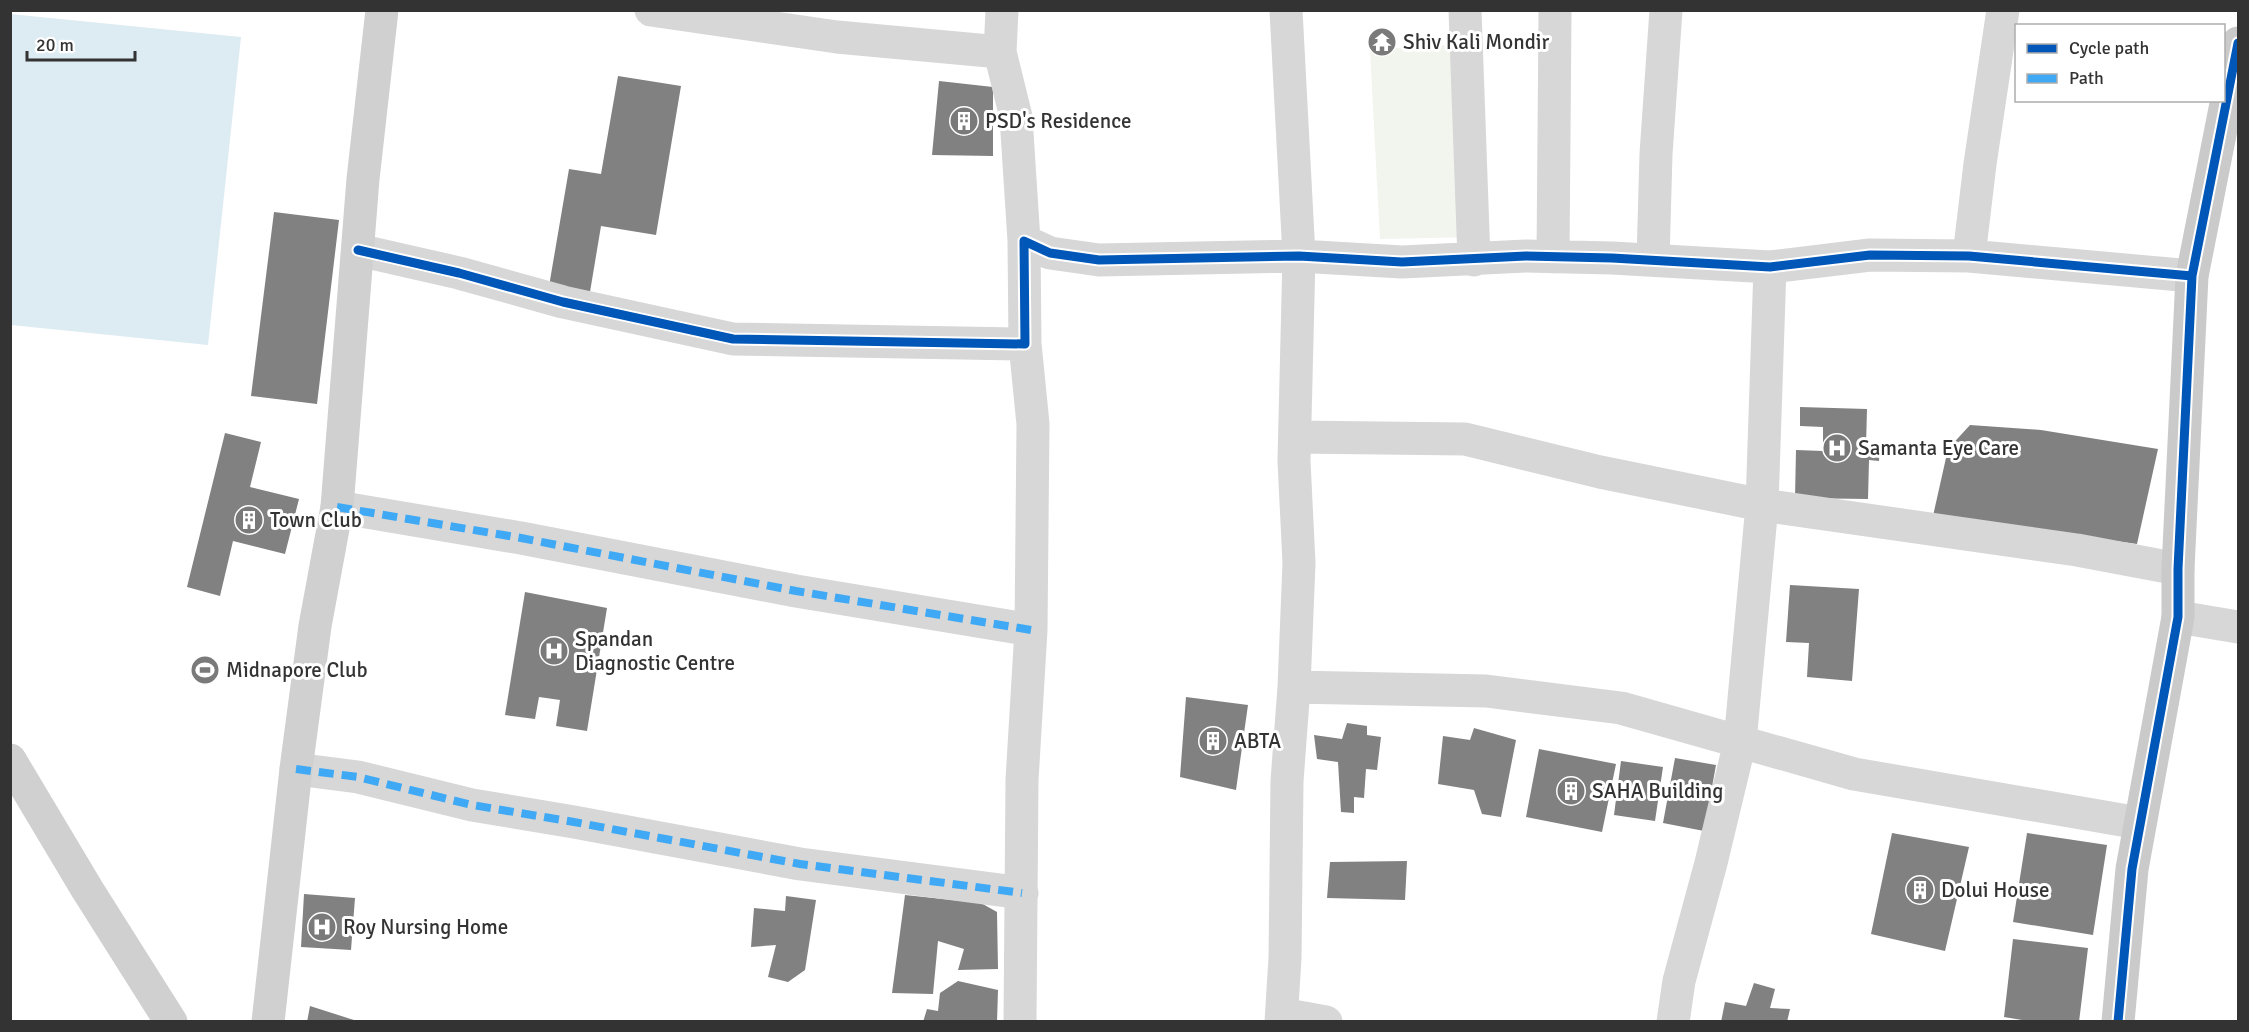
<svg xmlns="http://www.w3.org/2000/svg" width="2249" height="1032" viewBox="0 0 2249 1032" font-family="Signika,sans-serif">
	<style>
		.green { fill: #f1f5ed }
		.water { fill: #ddebf3 }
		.building { fill: #818181 }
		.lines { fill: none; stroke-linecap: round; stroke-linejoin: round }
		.street { stroke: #d7d7d7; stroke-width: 33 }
		.secondary { stroke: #d0d0d0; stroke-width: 33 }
		.primary { stroke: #cacaca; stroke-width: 33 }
		.quiet { stroke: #3fa9f5; stroke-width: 8; stroke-dasharray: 15 8; stroke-linecap: butt }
		.cycleway-casing { stroke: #fff; stroke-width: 13 }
		.cycleway { stroke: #0057b8; stroke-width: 9 }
		.labels { text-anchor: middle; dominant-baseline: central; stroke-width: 6; stroke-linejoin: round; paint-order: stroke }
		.poi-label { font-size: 21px; fill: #333; stroke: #fff; text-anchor: start }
	</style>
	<rect width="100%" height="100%" fill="#fff"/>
	<path class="green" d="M1473 43 1476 237 1380 239 1370 50Z"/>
	<path class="water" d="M10 14 241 37 208 345 11 325Z"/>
	<path class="building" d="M618 76 681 86 656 235 601 226 589 298 548 292 569 169 601 174Z
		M939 81 993 87V156L932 155Z
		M274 212 339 220 317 404 251 396Z
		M1800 407 1867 409 1866 447H1880L1879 461 1869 460 1868 499 1795 498 1796 450 1823 451V427L1800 426Z
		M1970 425 2041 430 2158 449 2137 544 1933 516 1948 449Z
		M225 433 261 442 250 487 299 499 285 554 233 541 220 596 187 587Z
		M1790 585 1859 589 1852 681 1807 677 1809 643 1786 642Z
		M525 592 607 608 587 731 556 726 560 700 539 697 535 719 505 715Z
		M1186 697 1248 705 1236 790 1180 777Z
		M1347 723 1367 726V735L1381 737 1377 770 1366 769 1364 798 1354 797V813L1341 812 1338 762 1317 759 1314 735 1342 739Z
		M1474 728 1516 740 1501 817 1482 814 1474 790 1438 784 1443 736 1470 740Z
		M1539 749 1616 764 1602 832 1526 817Z
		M1675 758 1716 765 1704 831 1663 823Z
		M1621 761 1663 767 1655 821 1614 815Z
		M1892 833 1969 847 1945 951 1871 934Z
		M2027 833 2107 845 2093 935 2013 922Z
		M1407 861 1405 900 1327 898 1330 862Z
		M304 894 355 898 351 950 301 947Z
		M905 895 981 903 997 912 998 969 958 970 964 949 938 941 933 994 892 993Z
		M786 896 816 900 805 970 788 982 768 977 776 945 751 947 754 908 785 911Z
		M2013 939 2088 948 2079 1022H2034L2004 1017Z
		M958 981 998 990 997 1022H923L927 1009 938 1011 940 993Z
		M1754 983 1775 989 1770 1008 1790 1009 1787 1022H1721L1725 1002 1746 1006Z
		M310 1006 357 1021V1022H307Z"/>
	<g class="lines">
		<path class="street" d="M651 10 837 37 1000 52 1016 117 1024 241
			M1465 10 1474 260
			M1000 52 1002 10
			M358 250 459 273 563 302 733 339 1025 344 1024 241 1050 253 1099 260 1299 256 1402 262 1526 256 1612 258 1770 267 1870 255 1969 256 2192 276
			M1969 256 1980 164 2003 10
			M1553 257 1555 13
			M1653 260 1656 154 1666 10
			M1296 437 1465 439 1600 472 1762 505 2077 550 2178 569
			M337 507 521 538 796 591 1031 630
			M2178 617 2238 627
			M1294 687 1486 691 1621 708 1854 774 2139 823
			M296 769 358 777 472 805 574 822 800 864 1022 893
			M1282 1014 1326 1022
			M1020 1022 1022 780 1031 630 1033 424 1025 344
			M1281 1022 1285 958 1287 781 1294 687 1299 563 1294 461 1299 256 1286 10
			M1673 1022 1679 981 1711 863 1740 742 1762 505 1770 267"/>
		<path class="secondary" d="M10 760 87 889 171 1022
			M268 1022 296 769 315 626 337 507 363 179 382 10"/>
		<path class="primary" d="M2118 1022 2132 869 2178 617V569L2192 276 2238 43"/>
		<path class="quiet" d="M337 507 521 538 796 591 1031 630
			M296 769 358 777 472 805 574 822 800 864 1022 893"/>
		<g class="cycleway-casing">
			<path id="cycleway" d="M358 250 459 273 563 302 733 339 1025 344 1024 241 1050 253 1099 260 1299 256 1402 262 1526 256 1612 258 1770 267 1870 255 1969 256 2192 276
				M2118 1022 2132 869 2178 617V569L2192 276 2238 43"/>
		</g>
		<use href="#cycleway" class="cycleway"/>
	</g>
	<defs>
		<g id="temple-disc" transform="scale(1.5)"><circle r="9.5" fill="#7a7a7a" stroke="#fff"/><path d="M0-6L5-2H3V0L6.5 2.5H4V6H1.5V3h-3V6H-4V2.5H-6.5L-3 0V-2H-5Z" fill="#fff"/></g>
		<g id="building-disc" transform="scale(1.5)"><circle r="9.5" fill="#7a7a7a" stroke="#fff"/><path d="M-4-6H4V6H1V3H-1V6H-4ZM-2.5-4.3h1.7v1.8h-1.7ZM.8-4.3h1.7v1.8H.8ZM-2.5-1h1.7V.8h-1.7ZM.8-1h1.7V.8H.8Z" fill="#fff"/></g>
		<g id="hospital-disc" transform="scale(1.5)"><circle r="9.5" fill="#7a7a7a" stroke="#fff"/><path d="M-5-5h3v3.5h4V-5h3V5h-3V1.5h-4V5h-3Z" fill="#fff"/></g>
		<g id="stadium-disc" transform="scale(1.5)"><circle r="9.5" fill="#7a7a7a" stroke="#fff"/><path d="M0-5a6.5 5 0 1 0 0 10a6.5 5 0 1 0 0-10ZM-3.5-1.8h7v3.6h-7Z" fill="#fff"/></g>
	</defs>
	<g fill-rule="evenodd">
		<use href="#temple-disc" x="1382" y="42"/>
		<use href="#building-disc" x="964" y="121"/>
		<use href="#hospital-disc" x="1837" y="448"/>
		<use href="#building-disc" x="249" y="520"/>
		<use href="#hospital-disc" x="554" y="651"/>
		<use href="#stadium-disc" x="205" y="670"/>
		<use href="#building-disc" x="1213" y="741"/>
		<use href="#building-disc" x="1571" y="791"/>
		<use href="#building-disc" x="1920" y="890"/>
		<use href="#hospital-disc" x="322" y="927"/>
	</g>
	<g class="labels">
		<g class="poi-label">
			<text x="1403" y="42">Shiv Kali Mondir</text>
			<text x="985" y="121">PSD's Residence</text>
			<text x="1858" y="448">Samanta Eye Care</text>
			<text x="270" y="520">Town Club</text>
			<text x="575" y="639">Spandan<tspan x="575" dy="24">Diagnostic Centre</tspan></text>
			<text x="226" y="670">Midnapore Club</text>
			<text x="1234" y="741">ABTA</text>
			<text x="1592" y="791">SAHA Building</text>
			<text x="1941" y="890">Dolui House</text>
			<text x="343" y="927">Roy Nursing Home</text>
		</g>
	</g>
	<rect width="2249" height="1032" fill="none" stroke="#333333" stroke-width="24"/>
	<rect x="2015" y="24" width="210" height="78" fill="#ffffff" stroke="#adadad" stroke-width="1.5"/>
	<rect x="2027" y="44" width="30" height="9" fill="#0057b8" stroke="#adadad" stroke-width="1.5"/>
	<text x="2069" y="54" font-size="18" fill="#333333">Cycle path</text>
	<rect x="2027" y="74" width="30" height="9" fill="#3fa9f5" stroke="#adadad" stroke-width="1.5"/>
	<text x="2069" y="84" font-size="18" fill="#333333">Path</text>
	<path d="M27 51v9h108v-9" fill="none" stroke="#333333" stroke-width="3"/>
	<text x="36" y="51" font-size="18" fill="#333333" stroke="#ffffff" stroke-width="4.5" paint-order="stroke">20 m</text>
</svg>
